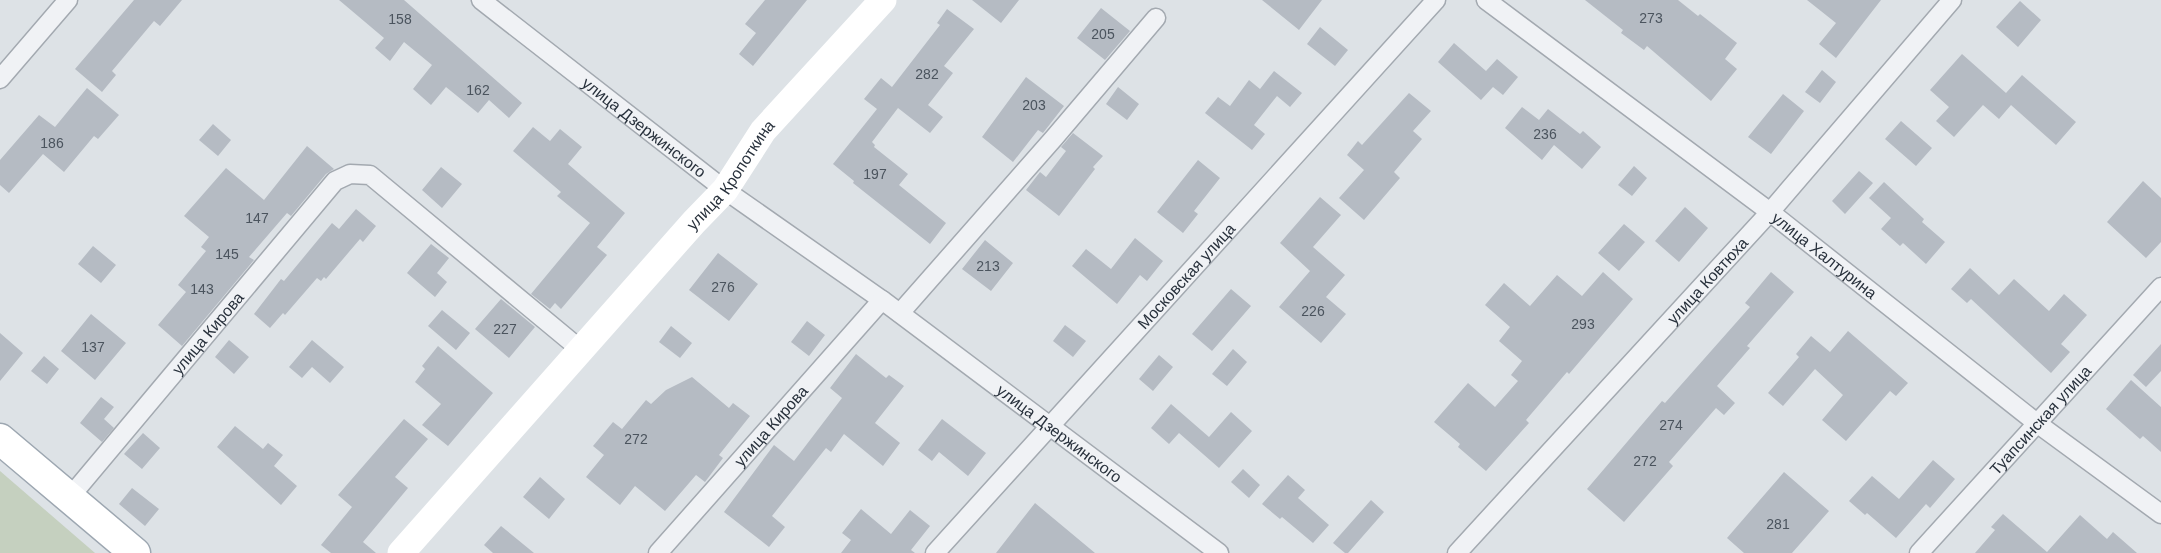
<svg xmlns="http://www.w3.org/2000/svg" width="2161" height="553" viewBox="0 0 2161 553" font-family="Helvetica,sans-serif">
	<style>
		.green { fill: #c5d0bf }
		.building { fill: #b5bbc3 }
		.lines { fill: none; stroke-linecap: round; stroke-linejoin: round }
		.street-casing { stroke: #a3a9b0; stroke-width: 21 }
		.primary-casing { stroke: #9da7b1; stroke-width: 33 }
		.street { stroke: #f0f2f5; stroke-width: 18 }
		.secondary { stroke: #fff; stroke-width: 27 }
		.primary { stroke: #fff; stroke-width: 30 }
		.labels { text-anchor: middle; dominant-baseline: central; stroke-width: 4.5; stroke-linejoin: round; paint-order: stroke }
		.number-label { font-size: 14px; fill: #4b545e }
		.street-label { font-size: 16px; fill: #28313c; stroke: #ecf0f4 }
	</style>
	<rect width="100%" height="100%" fill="#dde2e6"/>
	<path class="green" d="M0 471 95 553H0Z"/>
	<path class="building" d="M134 0H182L160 26 154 21 112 71 116 75 102 92 75 69Z
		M339 0H404L522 103 509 118 489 100 478 113 446 87 431 105 413 89 432 65 404 42 390 61 375 48 384 38Z
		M765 0H807L753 66 739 54 756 33 745 24Z
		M972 0H1019L1001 23Z
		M1262 0H1322L1299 30Z
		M1585 0H1678L1698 16 1700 14 1737 43 1725 59 1737 69 1711 101 1647 46 1644 50 1621 33 1623 30Z
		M1807 0H1881L1836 58 1819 44 1836 23Z
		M2020 1 2041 20 2018 47 1996 27Z
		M1101 8 1130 31 1105 60 1077 38Z
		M947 9 974 29 944 66 953 73 928 105 943 117 930 133 898 108 872 142 875 145 874 147 908 174 899 185 946 223 930 244 853 183 854 181 833 164 877 109 864 99 881 78 892 87 940 25 937 23Z
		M1320 27 1348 50 1335 66 1307 44Z
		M1454 43 1486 71 1497 59 1518 77 1503 95 1493 87 1481 100 1438 62Z
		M1962 54 2006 93 2022 75 2076 122 2056 145 2011 105 1999 119 1983 105 1954 137 1936 121 1949 107 1930 90Z
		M1822 70 1836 82 1820 103 1805 92Z
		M1274 71 1302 93 1290 107 1277 96 1254 125 1265 134 1252 150 1205 113 1218 97 1230 106 1249 80 1260 89Z
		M1026 77 1064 106 1043 133 1038 130 1013 162 982 137Z
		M1118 87 1139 104 1127 120 1106 104Z
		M87 88 119 115 98 139 94 136 64 172 43 154 9 193 0 185V160L39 115 55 127Z
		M1409 93 1431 111 1413 131 1422 139 1394 172 1400 178 1364 220 1339 198 1364 170 1347 155 1358 141 1362 145Z
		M1783 94 1804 111 1771 154 1748 137Z
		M1522 107 1539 120 1548 109 1580 134 1583 131 1601 147 1582 169 1554 145 1542 160 1505 128Z
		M1901 121 1932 148 1916 166 1885 139Z
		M213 124 231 140 218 156 199 140Z
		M533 127 550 141 560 129 582 147 568 164 625 213 597 247 607 255 561 309 555 303 550 309 531 294 590 223 557 196 561 192 513 151Z
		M1073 133 1103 156 1093 167 1095 169 1059 216 1026 190 1040 172 1046 177 1066 151 1061 147Z
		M307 146 334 169 326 174 291 216 287 213 249 257 254 260 182 346 158 325 186 292 178 285 206 251 201 247 209 237 184 216 226 168 264 200Z
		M1198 160 1220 178 1194 211 1198 214 1183 233 1157 212Z
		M1634 166 1647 178 1632 196 1618 185Z
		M441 167 462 184 442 208 422 190Z
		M1859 171 1873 183 1845 214 1832 201Z
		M2143 181 2161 198V242L2146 258 2107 222Z
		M1884 182 1924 219 1922 222 1945 242 1926 264 1903 243 1900 246 1881 229 1891 218 1869 198Z
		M1320 197 1341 215 1313 247 1345 275 1326 297 1346 314 1321 343 1279 307 1310 271 1280 243Z
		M1685 207 1708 228 1679 262 1655 241Z
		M356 209 376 226 363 242 360 239 326 279 324 277 321 281 317 278 285 315 283 313 270 328 254 314 281 279 284 281 332 223 339 229Z
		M1624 224 1645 242 1619 271 1598 253Z
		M1135 238 1163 261 1147 281 1140 275 1117 304 1072 266 1086 249 1111 269Z
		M985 240 1013 263 991 291 962 269Z
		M431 244 449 258 437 273 447 282 435 297 407 273Z
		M93 246 116 265 101 283 78 264Z
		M718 253 758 284 729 321 689 290Z
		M1970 268 1999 295 2014 279 2049 311 2064 294 2087 315 2061 344 2070 352 2051 373 1971 299 1967 303 1951 289Z
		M1603 272 1633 299 1569 374 1567 372 1526 420 1529 423 1486 471 1458 447 1460 444 1434 422 1468 383 1495 407 1518 381 1511 375 1522 361 1499 341 1510 327 1485 305 1504 283 1530 306 1557 275 1582 296Z
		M1771 272 1794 292 1747 346 1750 348 1717 386 1735 403 1724 415 1716 408 1669 462 1673 466 1624 522 1587 489 1662 401 1665 403 1750 307 1745 303Z
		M1231 289 1251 306 1212 351 1192 334Z
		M501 299 535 327 509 358 475 329Z
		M442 310 470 333 456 350 428 326Z
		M91 314 126 343 95 380 61 351Z
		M807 321 825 335 809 356 791 342Z
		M1065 325 1086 341 1073 357 1053 341Z
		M671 326 692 343 680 358 659 342Z
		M1848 331 1908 383 1896 396 1890 391 1846 441 1822 420 1843 395 1815 369 1783 406 1768 393 1799 357 1796 354 1811 336 1830 352Z
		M0 333 23 353 0 381Z
		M229 340 249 357 234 374 215 357Z
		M312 340 344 367 330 383 312 367 302 378 289 367Z
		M2161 344V371L2146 387 2133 375Z
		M438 346 493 393 448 446 422 425 441 404 415 382 425 369 422 366Z
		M1233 349 1247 362 1227 386 1212 374Z
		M856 354 886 378 889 375 904 386 875 423 900 443 883 466 844 434 831 452 826 448 772 516 785 527 769 547 724 512 774 445 794 461 842 398 830 388Z
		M1159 355 1173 367 1153 391 1139 379Z
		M44 356 59 369 47 384 31 371Z
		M692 377 729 408 733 403 750 416 719 455 723 458 705 482 696 475 665 511 635 486 620 505 586 477 604 455 593 446 613 422 622 429 646 400 651 404 666 390Z
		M2131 380 2161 407V452L2143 436 2140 439 2106 409Z
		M101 397 114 407 104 419 114 428 102 442 80 423Z
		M1171 404 1209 437 1231 412 1252 431 1219 468 1179 433 1169 444 1151 428Z
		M404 419 428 439 395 477 408 488 363 542 376 553H331L321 545 352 507 338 495Z
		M942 419 986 453 968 476 939 452 932 461 918 450Z
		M235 426 263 449 268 443 283 455 274 466 297 486 281 505 217 447Z
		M143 433 160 448 142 469 124 454Z
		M1933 460 1955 479 1930 508 1926 504 1896 538 1867 513 1865 515 1849 501 1872 476 1899 499Z
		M1243 469 1260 485 1249 498 1231 482Z
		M1784 472 1829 511 1792 553H1744L1727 538Z
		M1288 475 1305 490 1298 498 1329 525 1313 543 1282 517 1280 519 1262 504Z
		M540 477 565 499 549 519 523 497Z
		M132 488 159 509 145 526 119 504Z
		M1371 500 1384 512 1348 553H1345L1333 543Z
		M1035 503 1095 553H996Z
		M861 509 891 534 910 510 930 526 911 550 915 553H841L851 540 842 533Z
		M2003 514 2047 552 2080 515 2107 539 2113 532 2137 553H1975L1995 530 1991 527Z
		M501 526 534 553H493L484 545Z"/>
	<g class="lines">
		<g class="street-casing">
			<g id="street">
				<path id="s1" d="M481 0 725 190 882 300 1219 553"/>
				<path id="s2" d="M1486 0 1770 212 2038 424 2161 514"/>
				<path d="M0 79 68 0"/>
				<path d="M900 313 1054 138 1156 18"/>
				<path id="s3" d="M70 497 335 181 350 174 370 175 581 350"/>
				<path id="s4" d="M658 553 882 300"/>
				<path id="s5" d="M935 553 1436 0"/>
				<path id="s6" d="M1457 553 1770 212 1952 0"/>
				<path id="s7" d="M1919 553 2161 287"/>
			</g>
		</g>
		<g class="primary-casing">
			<path id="primary" d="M0 439 135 553"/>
		</g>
		<use href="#street" class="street"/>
		<path class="secondary" id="s8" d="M401 553 694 222 725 190 763 131 883 0"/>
		<use href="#primary" class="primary"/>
	</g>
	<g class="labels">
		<g class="number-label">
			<text x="1651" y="18">273</text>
			<text x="400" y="19">158</text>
			<text x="1103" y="34">205</text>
			<text x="927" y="74">282</text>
			<text x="478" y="90">162</text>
			<text x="1034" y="105">203</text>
			<text x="1545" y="134">236</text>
			<text x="52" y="143">186</text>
			<text x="875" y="174">197</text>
			<text x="257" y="218">147</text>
			<text x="227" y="254">145</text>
			<text x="988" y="266">213</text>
			<text x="723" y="287">276</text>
			<text x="202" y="289">143</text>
			<text x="1313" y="311">226</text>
			<text x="1583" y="324">293</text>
			<text x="505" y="329">227</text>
			<text x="93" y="347">137</text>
			<text x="1671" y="425">274</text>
			<text x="636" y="439">272</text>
			<text x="1645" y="461">272</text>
			<text x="1778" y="524">281</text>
		</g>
		<g class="street-label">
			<text stroke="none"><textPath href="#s1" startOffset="207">улица Дзержинского</textPath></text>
			<text stroke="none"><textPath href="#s8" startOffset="502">улица Кропоткина</textPath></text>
			<text stroke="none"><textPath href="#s2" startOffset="424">улица Халтурина</textPath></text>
			<text stroke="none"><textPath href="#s5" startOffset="374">Московская улица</textPath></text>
			<text stroke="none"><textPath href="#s6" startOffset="370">улица Ковтюха</textPath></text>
			<text stroke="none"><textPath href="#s3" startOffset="214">улица Кирова</textPath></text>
			<text stroke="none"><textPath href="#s7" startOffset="180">Туапсинская улица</textPath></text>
			<text stroke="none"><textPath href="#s4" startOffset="170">улица Кирова</textPath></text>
			<text stroke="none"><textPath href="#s1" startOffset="723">улица Дзержинского</textPath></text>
		</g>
	</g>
</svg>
